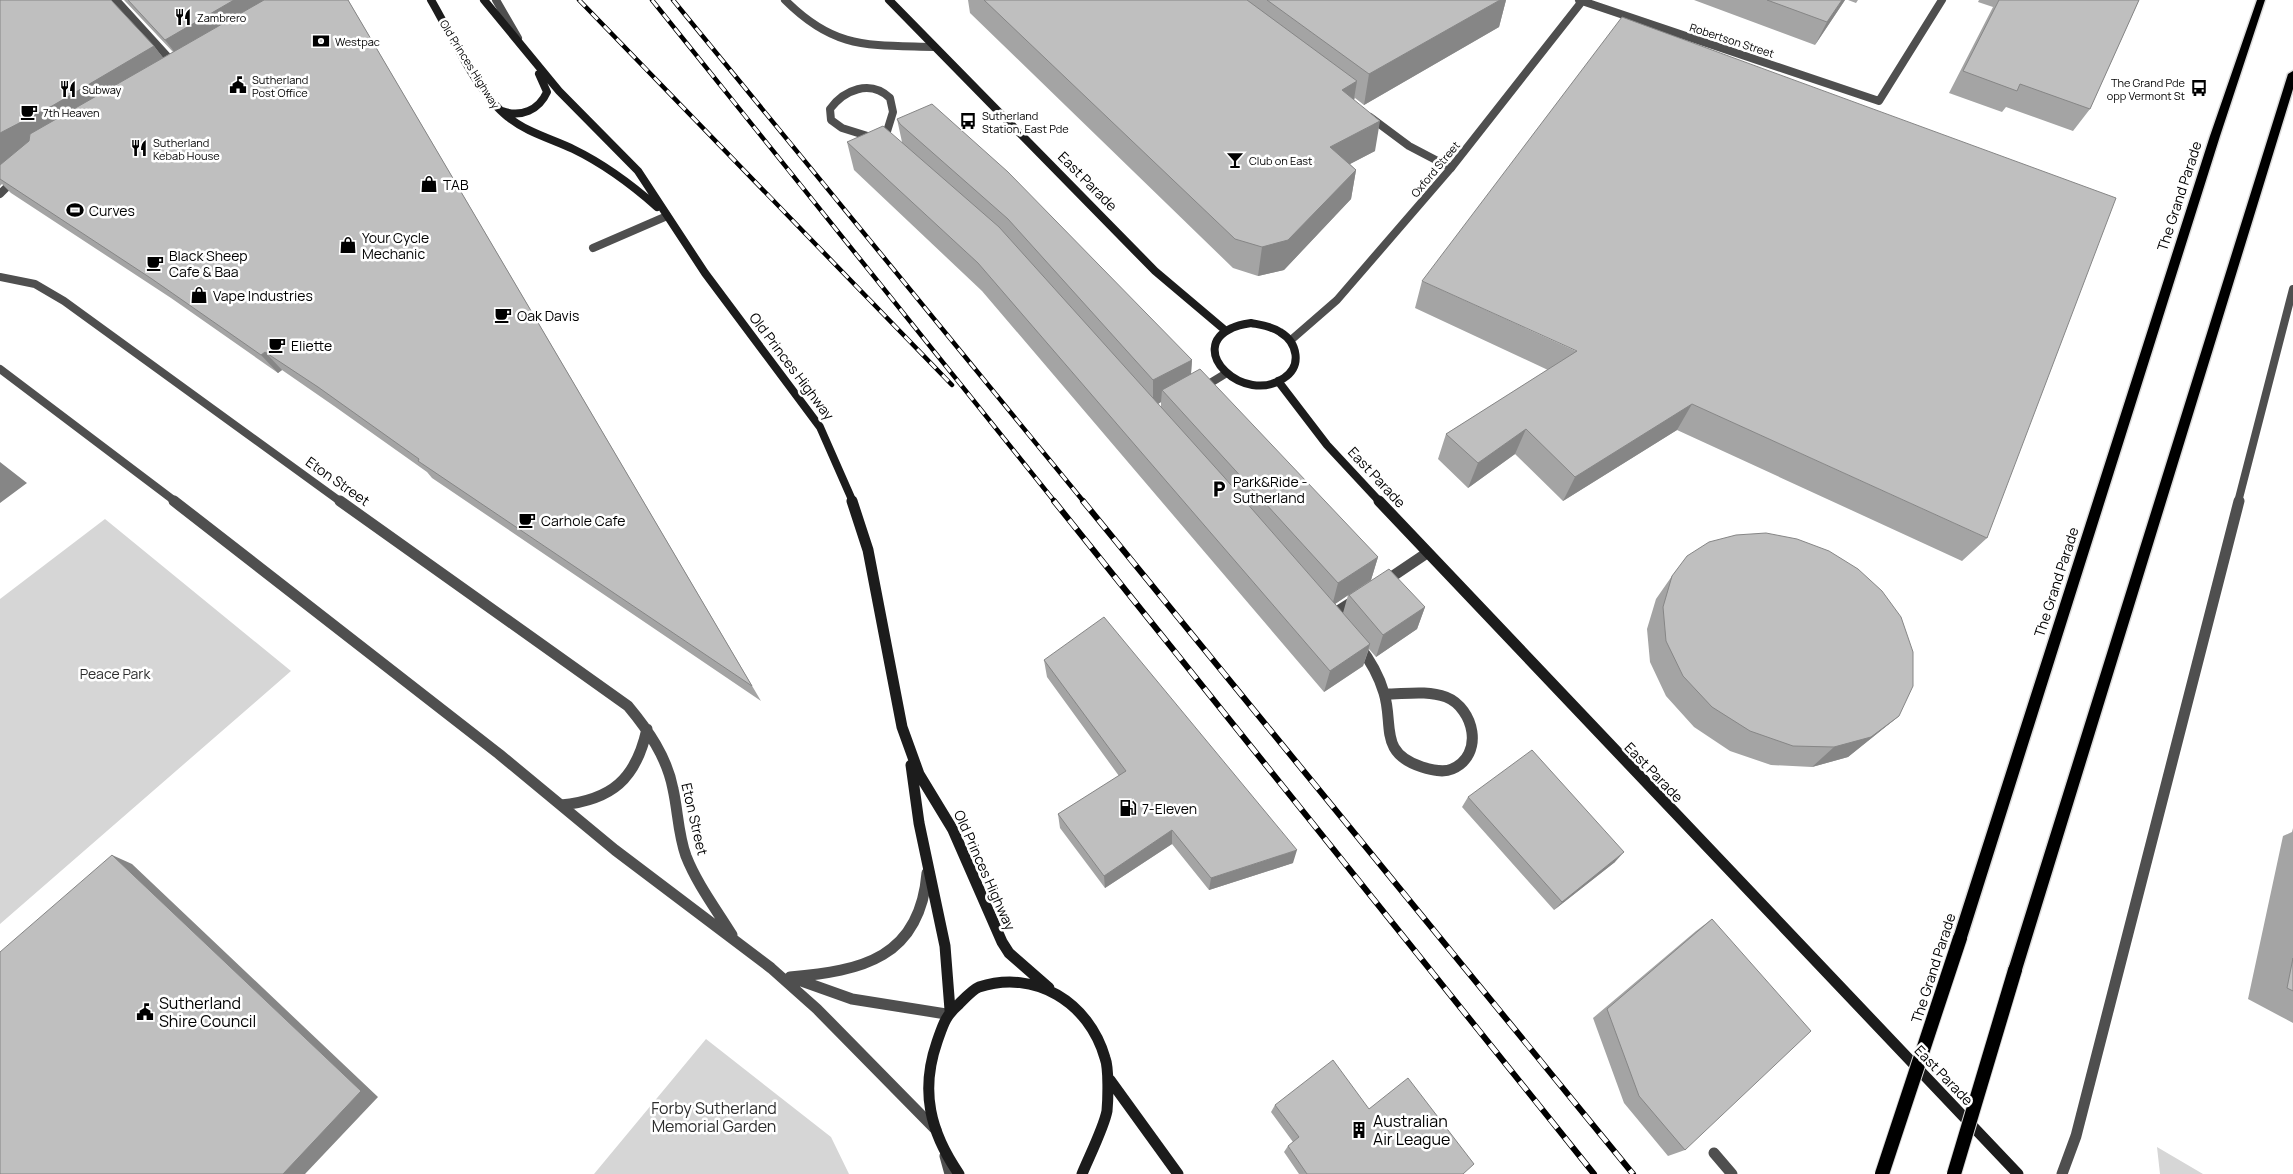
<svg xmlns="http://www.w3.org/2000/svg" width="2293" height="1174" viewBox="0 0 2293 1174" font-family="Manrope,sans-serif">
	<style>
		.green { fill: #d6d6d6 }
		.lines { fill: none; stroke-linecap: round; stroke-linejoin: round }
		.primary-casing { stroke: #dbdbdb; stroke-width: 3 }
		.lane-far1 { stroke: #4f4f4f; stroke-width: 8 }
		.lane { stroke: #4f4f4f; stroke-width: 11 }
		.street-far1 { stroke: #4f4f4f; stroke-width: 8 }
		.street { stroke: #4f4f4f; stroke-width: 11 }
		.secondary-far1 { stroke: #1c1c1c; stroke-width: 8 }
		.secondary { stroke: #1c1c1c; stroke-width: 11 }
		.primary { fill: #000; fill-rule: evenodd }
		.rail-far1-casing { stroke: #000; stroke-width: 4.5 }
		.rail-casing { stroke: #000; stroke-width: 6 }
		.rail-far1 { stroke: #fff; stroke-width: 3; stroke-dasharray: 9; stroke-linecap: butt }
		.rail { stroke: #fff; stroke-width: 4.5; stroke-dasharray: 12; stroke-linecap: butt }
		.primary-bridge-casing { stroke: #dbdbdb; stroke-width: 16; stroke-linecap: butt }
		.primary-bridge { stroke: #000; stroke-width: 14 }
		.wall { fill: #a4a4a4; fill-rule: evenodd }
		.shaded-wall { fill: #868686 }
		.building { fill: #bfbfbf; stroke: #868686 }
		.labels { text-anchor: middle; dominant-baseline: central; stroke-width: 5; stroke-linejoin: round; paint-order: stroke }
		.far-poi-label { font-size: 11px; fill: #000; stroke: #fff; text-anchor: start }
		.far-street-label { font-size: 11px; fill: #000; stroke: #fff }
		.street-label { font-size: 14px; fill: #000; stroke: #fff }
		.poi-label { font-size: 14px; fill: #000; stroke: #fff; text-anchor: start }
		.park-label { font-size: 14px; fill: #2d2d2d; stroke: #fff }
		.near-poi-label { font-size: 16px; fill: #000; stroke: #fff; text-anchor: start }
		.near-park-label { font-size: 16px; fill: #2d2d2d; stroke: #fff }
	</style>
	<rect width="100%" height="100%" fill="#fff"/>
	<path class="green" d="M105 519 291 671 0 924V599Z
		M706 1039 831 1137 849 1174H594Z
		M2157 1147 2203 1174H2160Z"/>
	<g class="lines">
		<g class="primary-casing">
			<path id="primary" d="M2257 0H2265L2220 136 1967 938 1965 943 1960 945 1955 943 1953 938 2210 136Z
				M2293 71V89L2022 970 2020 975 2015 977 2010 975 2008 970 2288 74Z"/>
		</g>
		<path class="lane-far1" d="M116 0 176 66
			M1370 117 1409 146 1451 168
			M874 138 842 128 831 120 830 109C844 90 870 79 890 98L893 112 884 141
			M593 248 667 216
			M1202 388 1225 374"/>
		<path class="lane" d="M1384 582 1427 553
			M1332 615 1357 599
			M1359 646C1370 660 1379 676 1384 693 1394 725 1378 753 1422 767 1432 770 1443 773 1452 769 1485 755 1474 708 1446 697 1427 690 1405 694 1385 694
			M1714 1153 1732 1174"/>
		<path class="street-far1" d="M496 0 518 38
			M785 0C835 50 868 45 934 47
			M1579 0 1879 101 1942 0
			M0 194 14 180
			M0 277 35 284 64 301 341 502
			M1291 340 1337 300 1451 168 1583 0
			M0 369 176 502
			M2238 502 2293 289"/>
		<path class="street" d="M174 501 499 754 615 850 771 968 817 1009 936 1130
			M340 501 628 706C648 730 667 757 673 789 678 811 678 834 686 856 697 884 716 909 732 935
			M561 805C612 800 636 779 647 729
			M790 977C862 971 920 958 927 873
			M793 978 852 999 946 1014
			M945 1156 950 1174
			M2062 1174 2076 1136 2239 501"/>
		<path class="secondary-far1" d="M431 0C451 34 477 93 508 117 526 132 552 139 573 149 604 164 631 184 657 207
			M484 0 559 91 638 171 705 273 820 427 853 502
			M889 0 1155 271 1226 331
			M502 111C521 118 539 110 547 92L539 74
			M1251 323C1261 325 1271 326 1280 332 1298 343 1302 366 1284 378 1244 406 1185 349 1232 328 1238 325 1245 324 1251 323Z
			M1278 381 1327 445 1380 502"/>
		<path class="secondary" d="M852 501 868 550 902 727 919 774 953 830 1002 942 1009 953 1049 988
			M1379 501 2018 1174
			M911 765 919 823 945 946 950 1010
			M1110 1080 1178 1174
			M959 1174C930 1132 920 1091 937 1042 943 1025 945 1016 959 1004 964 999 972 990 979 987 1035 969 1089 1002 1105 1058 1109 1068 1108 1100 1107 1111 1104 1127 1089 1157 1082 1174"/>
		<use href="#primary" class="primary"/>
		<g class="rail-far1-casing">
			<path id="rail-far1" d="M579 0 952 385
				M652 0 1055 502
				M673 0 1084 502"/>
		</g>
		<g class="rail-casing">
			<path id="rail" d="M1054 501 1594 1174
				M1083 501 1633 1174"/>
		</g>
		<use href="#rail-far1" class="rail-far1"/>
		<use href="#rail" class="rail"/>
		<g class="primary-bridge-casing">
			<path id="primary-bridge" d="M1882 1174 1960 938
				M1954 1174 2015 970"/>
		</g>
		<use href="#primary-bridge" class="primary-bridge"/>
	</g>
	<path class="wall" d="M0 0 154 46 163 58 173 52 124 0H348L761 701 432 478 427 472 334 406 282 370 278 373 171 298 11 193 2 184 0 186Z
		M968 0H1506L1499 27 1364 105 1355 98 1354 100 1375 151 1350 164 1356 170 1351 199 1284 270 1258 276 1233 268 970 13Z
		M1694 0H1845L1815 45Z
		M1848 0H1858L1856 3Z
		M1979 0H2139L2090 109 2073 131 2006 107 2002 112 1949 93 1993 7 1978 2Z
		M897 119 1192 360 1191 374 1378 557 1371 580 1425 607 1417 629 1376 657 1369 649 1363 666 1324 692 982 291 854 170 847 142H902ZM1161 402V407L1158 404ZM1348 595 1343 613 1335 604Z
		M1422 281 1987 538 1962 561 1677 430 1563 501 1515 454 1468 488 1438 459 1446 434 1548 370 1415 308Z
		M1672 576 1899 716 1848 757 1812 767 1771 765 1730 751 1694 727 1666 696 1650 662 1647 629 1656 599Z
		M1044 660 1293 863 1209 890 1172 844 1105 888 1060 828 1058 814 1119 776 1047 677Z
		M1468 797 1615 862 1554 910 1462 807Z
		M2293 828V1023L2248 999 2283 836 2292 832Z
		M1712 919 1685 1150 1668 1156 1624 1103 1593 1018 1696 931Z
		M1275 1105 1369 1109 1463 1174H1299L1284 1152 1288 1146 1293 1142 1271 1112Z"/>
	<path class="shaded-wall" d="M226 0H273L183 63 165 40Z
		M1500 0H1506L1499 27 1364 105 1369 74Z
		M1842 0H1845L1815 45 1827 22Z
		M154 46 172 69 0 179V133Z
		M1357 81 1352 111 1342 90Z
		M1380 121 1375 151 1325 177 1330 147Z
		M1356 170 1351 199 1284 270 1258 276 1262 247Z
		M265 352 282 370 278 373 261 355Z
		M1192 360 1190 386 1162 390 1161 402 1153 407V380Z
		M1692 404 1677 430 1563 501 1575 477Z
		M1526 429 1515 454 1468 488 1478 463Z
		M0 462 27 483 0 503Z
		M1378 557 1371 580 1332 606 1338 583Z
		M1425 607 1417 629 1376 657 1383 635Z
		M1370 644 1363 666 1324 692 1330 671Z
		M1899 716 1848 757 1812 767 1834 747Z
		M1172 830V844L1105 888 1104 876Z
		M1297 850 1293 863 1209 890 1211 878Z
		M1624 852 1615 862 1554 910 1562 902Z
		M112 855 132 864 378 1097 305 1174H283Z"/>
	<path class="building" d="M0 0H111L154 46 52 106 0 133Z
		M128 0H234L165 40Z
		M264 0H348L752 686 418 461 419 459 318 387 265 352 261 355 152 279 0 179V165L29 141 30 134Z
		M984 0H1247L1357 81 1342 90 1380 121 1330 147 1356 170 1288 240 1262 247 1235 239Z
		M1267 0H1500L1369 74Z
		M1767 0H1842L1827 22Z
		M1999 0H2139L2090 109 2020 84 2017 91 1963 71Z
		M1622 17 2116 198 1987 538 1692 404 1575 477 1526 429 1478 463 1446 434 1577 351 1422 281Z
		M932 104 1008 172 1192 360 1153 380 1008 219 900 124 897 119Z
		M883 126 999 227 1224 477 1370 644 1330 671 978 263 847 142Z
		M1200 369 1378 557 1338 583 1162 390Z
		M1766 533 1797 539 1829 551 1858 569 1882 591 1901 617 1913 652V686L1899 716 1871 737 1834 747 1793 746 1750 731 1712 707 1683 676 1666 641 1663 607 1672 576 1687 556 1709 542 1736 535Z
		M1389 569 1425 607 1383 635 1349 595Z
		M1104 617 1297 850 1211 878 1172 830 1104 876 1058 814 1126 771 1044 660Z
		M1532 750 1624 852 1562 902 1468 797Z
		M112 855 361 1091 283 1174H0V952Z
		M1712 919 1811 1031 1685 1150 1639 1096 1607 1009Z
		M2293 958V991L2287 988Z
		M1333 1060 1369 1109 1408 1078 1474 1164 1463 1174H1307L1288 1146 1299 1137 1275 1105Z"/>
	<defs>
		<g id="restaurant-bare" transform="scale(1.35)"><path d="M-5-6h1v4h1v-4h1v4h1v-4h1v5L-1.5 .5V6h-2V.5L-5-1ZM5-6V6H3V1.5H1.5Q1.5-4 5-6Z" fill="#000" stroke="#fff" stroke-width="2.5" paint-order="stroke"/></g>
		<g id="bank-bare" transform="scale(1.35)"><path d="M-6-4H6V4H-6ZM0-2.3a2.3 2.3 0 1 0 0 4.6a2.3 2.3 0 1 0 0-4.6Z" fill="#000" stroke="#fff" stroke-width="2.5" paint-order="stroke"/></g>
		<g id="civic-bare" transform="scale(1.35)"><path d="M-.6-6.5H3V-4.5H.6V-3L4-1V1h2V6H-6V1h2V-1L-.6-3ZM-1.2 2.5V6h2.4V2.5Z" fill="#000" stroke="#fff" stroke-width="2.5" paint-order="stroke"/></g>
		<g id="bus-bare" transform="scale(1.35)"><path d="M-5-6H5V4H4V6H2V4H-2V6H-4V4H-5ZM-3.5-4V0h7V-4ZM-3.5 1.2v1.5H-2V1.2ZM2 1.2v1.5H3.5V1.2Z" fill="#000" stroke="#fff" stroke-width="2.5" paint-order="stroke"/></g>
		<g id="cafe-bare" transform="scale(1.35)"><path d="M-5.5-4.5H6V0H3Q3 3.5 0 3.5H-2.5Q-5.5 3.5-5.5 0ZM3-3.2v2h1.7v-2ZM-6 4.5H4V6H-6Z" fill="#000" stroke="#fff" stroke-width="2.5" paint-order="stroke"/></g>
		<g id="bar-bare" transform="scale(1.35)"><path d="M-6-5H6L.8 .8V4.5H3.5V6h-7V4.5H-.8V.8Z" fill="#000" stroke="#fff" stroke-width="2.5" paint-order="stroke"/></g>
		<g id="shop-bare" transform="scale(1.35)"><path d="M-5-2.5h2.3a2.7 3.5 0 0 1 5.4 0H5L5.5 6h-11ZM-1.5-2.5h3a1.5 2.3 0 0 0-3 0Z" fill="#000" stroke="#fff" stroke-width="2.5" paint-order="stroke"/></g>
		<g id="stadium-bare" transform="scale(1.35)"><path d="M0-5a6.5 5 0 1 0 0 10a6.5 5 0 1 0 0-10ZM-3.5-1.8h7v3.6h-7Z" fill="#000" stroke="#fff" stroke-width="2.5" paint-order="stroke"/></g>
		<g id="parking-bare" transform="scale(1.35)"><path d="M-3.5-5.5H1a3.5 3.5 0 0 1 0 7H-1V5.5H-3.5ZM-1-3.4V-.6H.8a1.4 1.4 0 0 0 0-2.8Z" fill="#000" stroke="#fff" stroke-width="2.5" paint-order="stroke"/></g>
		<g id="fuel-bare" transform="scale(1.35)"><path d="M-5.5-6h7V0h2V4h1.3V-2.5L3-4.5l.8-.8L6-3V5H2.5V1h-1V6h-7ZM-4.2-4.7v3.2H.2V-4.7Z" fill="#000" stroke="#fff" stroke-width="2.5" paint-order="stroke"/></g>
		<g id="building-bare" transform="scale(1.35)"><path d="M-4-6H4V6H1V3H-1V6H-4ZM-2.5-4.3h1.7v1.8h-1.7ZM.8-4.3h1.7v1.8H.8ZM-2.5-1h1.7V.8h-1.7ZM.8-1h1.7V.8H.8Z" fill="#000" stroke="#fff" stroke-width="2.5" paint-order="stroke"/></g>
	</defs>
	<g fill-rule="evenodd">
		<use href="#restaurant-bare" x="183" y="17"/>
		<use href="#bank-bare" x="321" y="41"/>
		<use href="#civic-bare" x="238" y="85"/>
		<use href="#bus-bare" x="2199" y="88"/>
		<use href="#restaurant-bare" x="68" y="89"/>
		<use href="#cafe-bare" x="29" y="112"/>
		<use href="#bus-bare" x="968" y="121"/>
		<use href="#restaurant-bare" x="139" y="148"/>
		<use href="#bar-bare" x="1235" y="160"/>
		<use href="#shop-bare" x="429" y="184"/>
		<use href="#stadium-bare" x="75" y="210"/>
		<use href="#shop-bare" x="348" y="245"/>
		<use href="#cafe-bare" x="155" y="263"/>
		<use href="#shop-bare" x="199" y="295"/>
		<use href="#cafe-bare" x="503" y="315"/>
		<use href="#cafe-bare" x="277" y="345"/>
		<use href="#parking-bare" x="1219" y="489"/>
		<use href="#cafe-bare" x="527" y="520"/>
		<use href="#fuel-bare" x="1128" y="808"/>
		<use href="#civic-bare" x="145" y="1012"/>
		<use href="#building-bare" x="1359" y="1130"/>
	</g>
	<g class="labels">
		<g class="far-poi-label">
			<text x="197" y="17">Zambrero</text>
			<text x="335" y="41">Westpac</text>
			<text x="252" y="79">Sutherland<tspan x="252" dy="13">Post Office</tspan></text>
			<text x="2185" y="82" text-anchor="end">The Grand Pde<tspan x="2185" dy="13">opp Vermont St</tspan></text>
			<text x="82" y="89">Subway</text>
			<text x="43" y="112">7th Heaven</text>
			<text x="982" y="115">Sutherland<tspan x="982" dy="13">Station, East Pde</tspan></text>
			<text x="153" y="142">Sutherland<tspan x="153" dy="13">Kebab House</tspan></text>
			<text x="1249" y="160">Club on East</text>
		</g>
		<g class="far-street-label">
			<text transform="translate(1732 40) rotate(18)">Robertson Street</text>
			<text transform="translate(470 64) rotate(58)">Old Princes Highway</text>
			<text transform="translate(1435 169) rotate(-50)">Oxford Street</text>
		</g>
		<g class="street-label">
			<text transform="translate(1088 181) rotate(45)">East Parade</text>
			<text transform="translate(2179 196) rotate(-72)">The Grand Parade</text>
			<text transform="translate(792 366) rotate(53)">Old Princes Highway</text>
			<text transform="translate(1377 477) rotate(47)">East Parade</text>
			<text transform="translate(338 481) rotate(35)">Eton Street</text>
			<text transform="translate(2056 582) rotate(-72)">The Grand Parade</text>
			<text transform="translate(1654 772) rotate(46)">East Parade</text>
			<text transform="translate(695 819) rotate(77)">Eton Street</text>
			<text transform="translate(985 870) rotate(66)">Old Princes Highway</text>
			<text transform="translate(1933 968) rotate(-72)">The Grand Parade</text>
			<text transform="translate(1944 1075) rotate(46)">East Parade</text>
		</g>
		<g class="poi-label">
			<text x="443" y="184">TAB</text>
			<text x="89" y="210">Curves</text>
			<text x="362" y="237">Your Cycle<tspan x="362" dy="16">Mechanic</tspan></text>
			<text x="169" y="255">Black Sheep<tspan x="169" dy="16">Cafe &amp; Baa</tspan></text>
			<text x="213" y="295">Vape Industries</text>
			<text x="517" y="315">Oak Davis</text>
			<text x="291" y="345">Eliette</text>
			<text x="1233" y="481">Park&amp;Ride -<tspan x="1233" dy="16">Sutherland</tspan></text>
			<text x="541" y="520">Carhole Cafe</text>
			<text x="1142" y="808">7-Eleven</text>
		</g>
		<g class="park-label">
			<text x="115" y="673">Peace Park</text>
		</g>
		<g class="near-poi-label">
			<text x="159" y="1003">Sutherland<tspan x="159" dy="18">Shire Council</tspan></text>
			<text x="1373" y="1121">Australian<tspan x="1373" dy="18">Air League</tspan></text>
		</g>
		<g class="near-park-label">
			<text x="714" y="1108">Forby Sutherland<tspan x="714" dy="18">Memorial Garden</tspan></text>
		</g>
	</g>
</svg>
